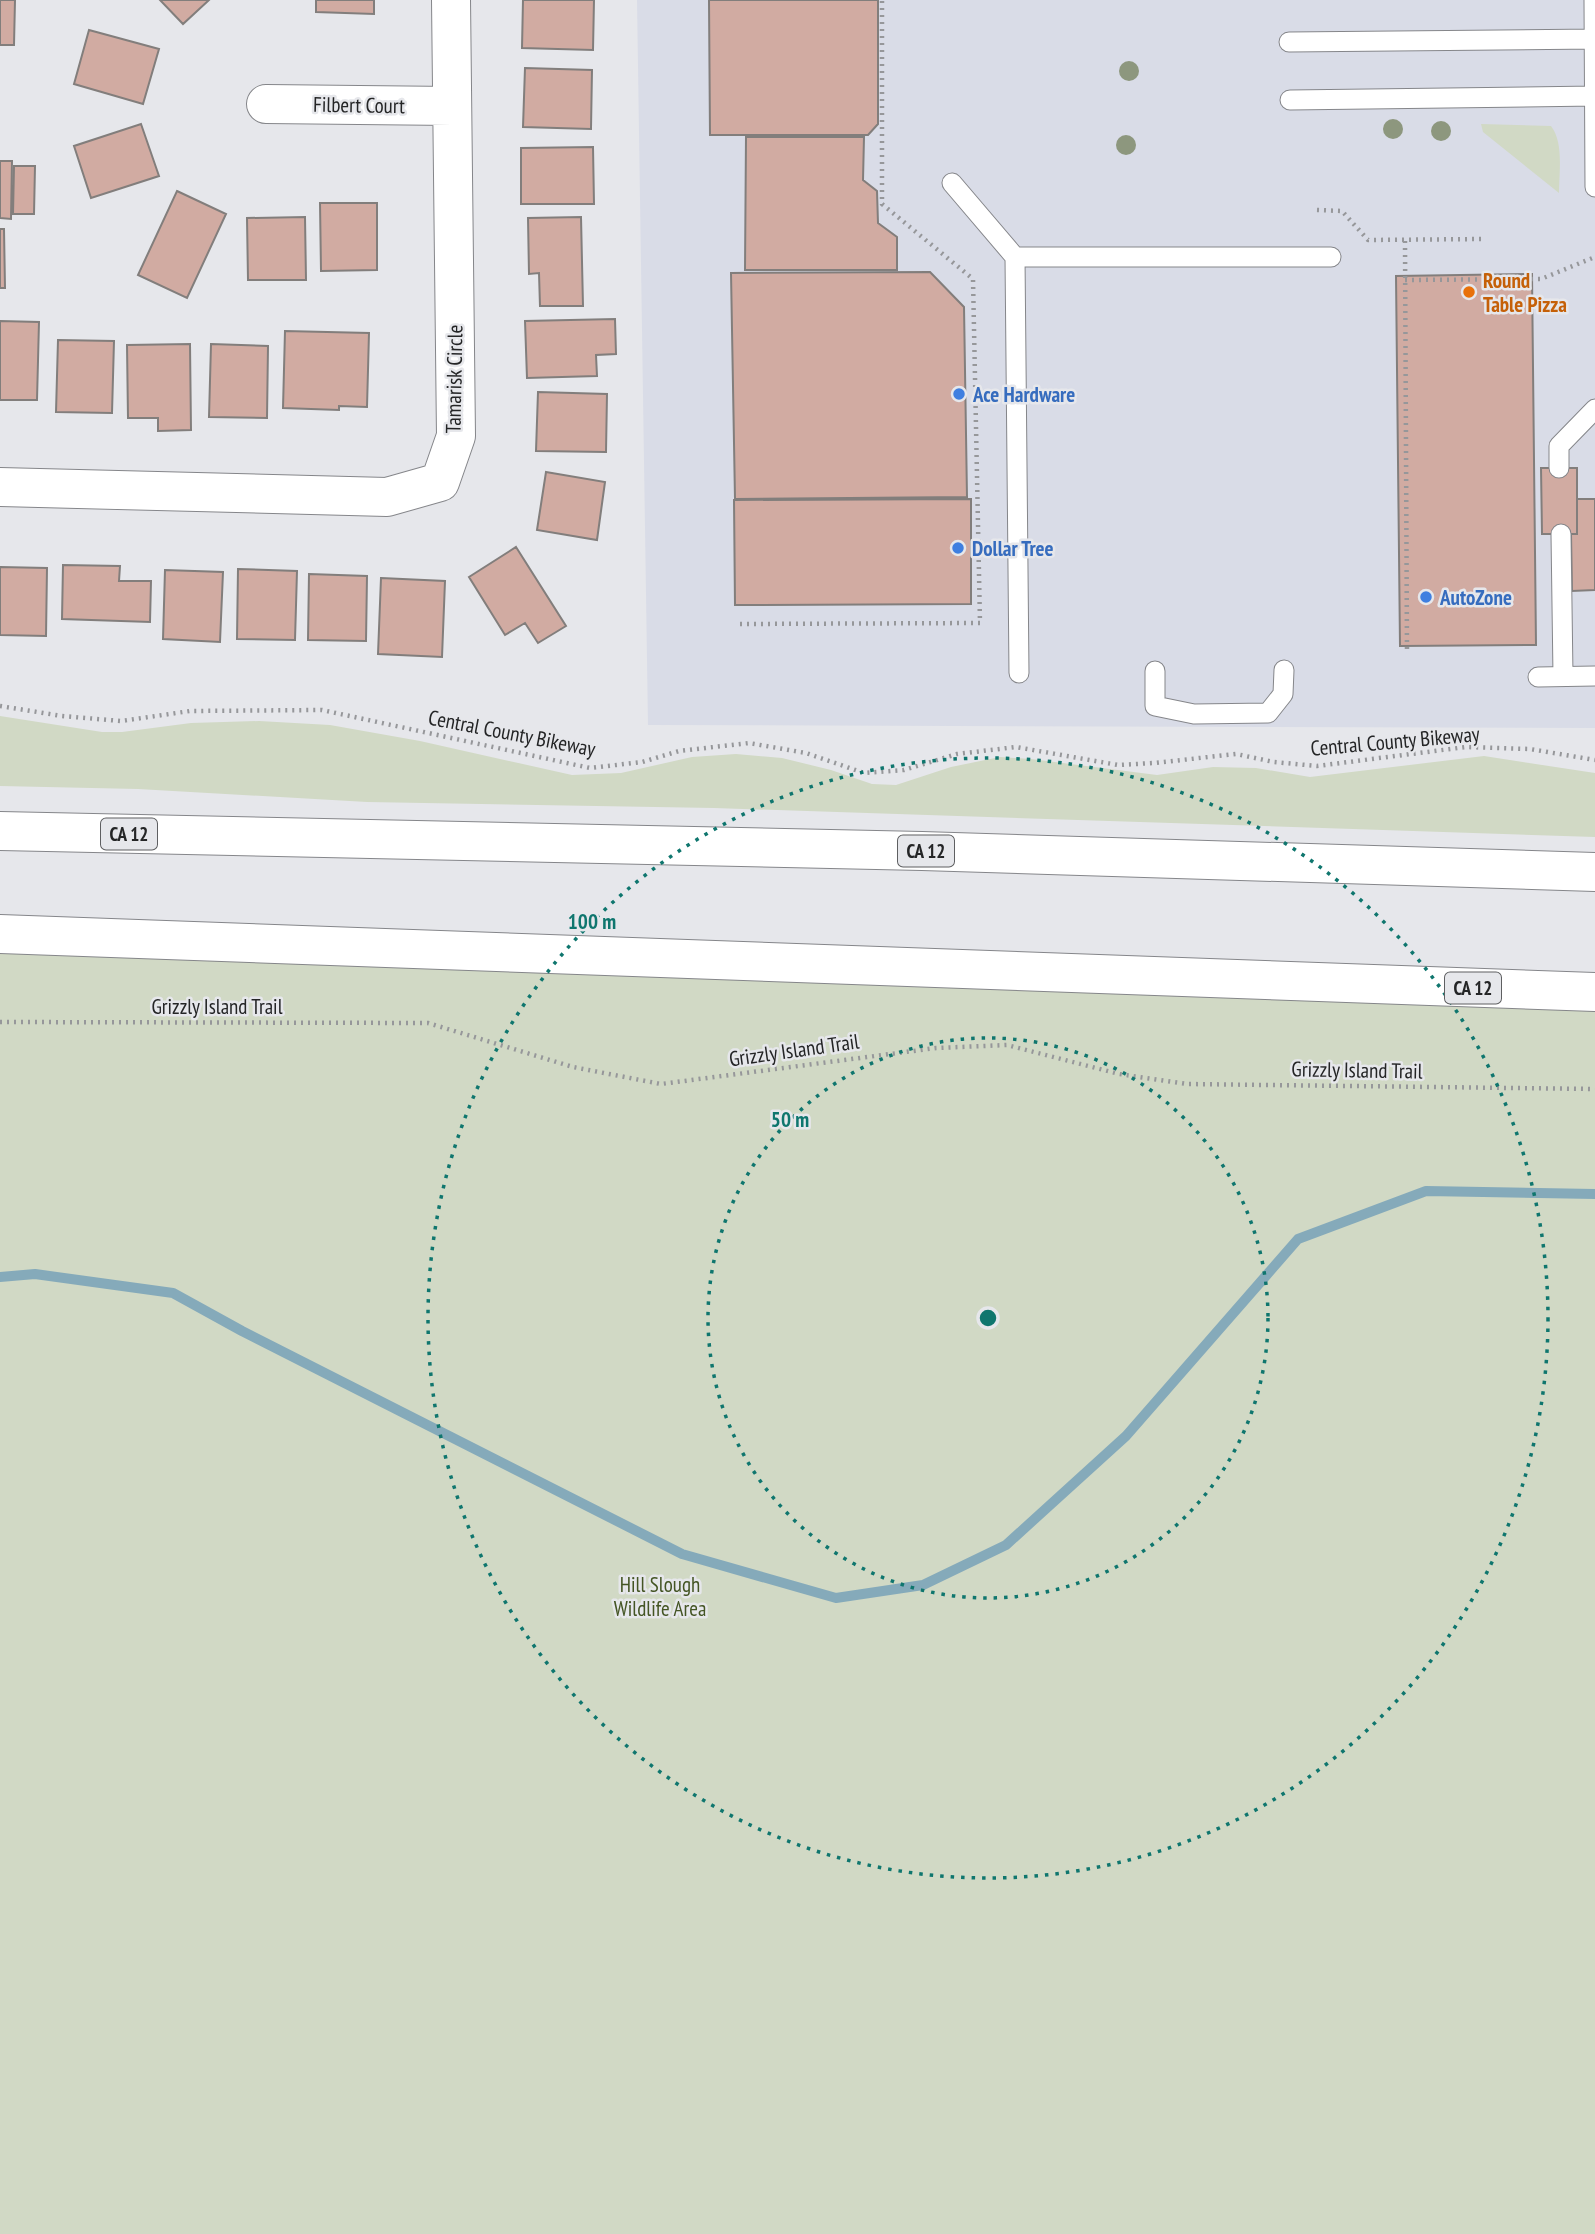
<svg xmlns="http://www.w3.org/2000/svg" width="1595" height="2234" viewBox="0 0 1595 2234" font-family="'PT Sans Narrow',sans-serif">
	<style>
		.built { fill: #d9dce7 }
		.green { fill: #d1d9c5 }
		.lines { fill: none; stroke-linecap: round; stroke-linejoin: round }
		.stream { stroke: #85aaba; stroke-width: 10 }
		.building { fill: #d1aba2; stroke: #827e7c; stroke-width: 2 }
		.service-casing { stroke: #85868a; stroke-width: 21 }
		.minor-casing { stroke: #85868a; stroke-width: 40 }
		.trunk-casing { stroke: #85868a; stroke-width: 40 }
		.path { stroke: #96979a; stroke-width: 4.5; stroke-dasharray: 2 5; stroke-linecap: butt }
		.service { stroke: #fff; stroke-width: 19 }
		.minor { stroke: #fff; stroke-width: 38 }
		.trunk { stroke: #fff; stroke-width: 38 }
		.tree { fill: #8d977e }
		.ring { fill: none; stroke: #0f766e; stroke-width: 3.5; stroke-dasharray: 3.5 7 }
		.food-dot { fill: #e8710a; stroke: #e6e7eb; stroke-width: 2.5 }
		.shop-dot { fill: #3f7fe0; stroke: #e6e7eb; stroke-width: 2.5 }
		.labels { text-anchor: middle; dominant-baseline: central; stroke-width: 5; stroke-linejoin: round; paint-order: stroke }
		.shield { fill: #e6e7eb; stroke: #5e5f61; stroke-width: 2 }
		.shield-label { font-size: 19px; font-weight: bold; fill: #242526 }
		.street-label { font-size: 21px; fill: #242526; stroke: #e6e7eb }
		.food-label { font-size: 21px; font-weight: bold; fill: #c56008; stroke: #e6e7eb; text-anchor: start }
		.shop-label { font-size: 21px; font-weight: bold; fill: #366cbe; stroke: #e6e7eb; text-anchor: start }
		.park-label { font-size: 21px; fill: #445524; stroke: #e6e7eb }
		.centre { fill: #0f766e; stroke: #e6e7eb; stroke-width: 3.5 }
		.ring-label { font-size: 21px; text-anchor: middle; font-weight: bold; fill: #0f766e; stroke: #e6e7eb; stroke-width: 5; stroke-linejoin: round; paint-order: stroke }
	</style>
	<rect width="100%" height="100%" fill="#e6e7eb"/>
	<path class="built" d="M637 0H1595V728L648 725Z"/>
	<path class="green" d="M1481 124 1551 126C1564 143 1559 172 1559 193L1483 132Z
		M0 716 102 732H122L191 723 259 721 330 725 420 741 572 775 621 773 692 757 736 754 782 758 831 770 872 784 896 785 951 767 1000 757 1031 759 1157 775 1213 767 1256 768 1310 777 1484 756 1595 773V837L714 808 367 802 138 789 0 786Z
		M0 934 1595 992V2234H0Z"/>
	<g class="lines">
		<path class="stream" d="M0 1277 35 1274 173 1293 242 1331 682 1554 836 1598 923 1585 1006 1545 1126 1436 1298 1239 1426 1191 1595 1194"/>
	</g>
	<path class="building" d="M0 0H15L14 45H0Z
		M160 0H209L183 24Z
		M316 0H374V14L316 12Z
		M523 0H594L593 50 522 48Z
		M709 0H878V124L868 135H710Z
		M89 30 159 49 143 104 74 84Z
		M525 68 592 70 591 129 523 127Z
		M141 124 159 176 91 198 74 146Z
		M746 137H864L863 180 877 191 878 223 897 237V270H745Z
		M593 147 594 204H521V148Z
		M0 161H12L11 219 0 218Z
		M14 166H35L34 214H13Z
		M177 191 226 214 187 298 138 275Z
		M320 203H377V270L321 271Z
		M305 217 306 280H248L247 218Z
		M581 217 583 306H540L539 273 529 274 528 218Z
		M0 229H4L5 288H0Z
		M930 272 964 307 967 497 735 499 731 273Z
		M1532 274 1536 645 1400 646 1396 276Z
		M615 319 616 354 596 355 597 376 527 378 525 321Z
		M0 321 39 322 37 400H0Z
		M285 331 369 333 367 407 339 406V410L283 408Z
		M58 340 114 341 112 413 56 412Z
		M190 344 191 430 158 431V418H128L127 345Z
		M211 344 268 346 267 418 209 417Z
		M538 392 607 394 606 452 536 451Z
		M1541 468H1577V534H1542Z
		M546 472 605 482 597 540 537 530Z
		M971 499V604L735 605 734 500Z
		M1577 499H1595V590L1572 591 1571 534H1577Z
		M516 547 566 626 538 643 525 623 505 635 469 577Z
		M63 565 120 566 119 581H151L150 622 62 619Z
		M0 567 47 568 46 636 0 635Z
		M238 569 297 571 295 640 237 639Z
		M165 570 223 572 220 642 163 639Z
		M309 574 367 576 366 641 308 640Z
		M381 578 445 581 442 657 378 654Z"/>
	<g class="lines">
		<g class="service-casing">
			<path id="service" d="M1594 0 1595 187
				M1289 42 1595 39
				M1290 100 1595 96
				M952 183 1015 257H1331
				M1015 257 1019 673
				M1559 468V446L1595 409
				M1561 534 1563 676
				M1155 671V706L1194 714 1268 713 1283 694 1284 670
				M1538 677 1595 676"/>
		</g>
		<g class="minor-casing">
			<path id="minor" d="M266 104 452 106
				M0 487 387 497 440 482 456 436 451 0"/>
		</g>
		<g class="trunk-casing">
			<path id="trunk" d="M0 831 922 851 1595 872
				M0 934 1595 992"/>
		</g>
		<path class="path" d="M1317 210 1342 211 1368 240 1486 239
			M1405 241 1407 652
			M1405 280 1541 279 1595 257
			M740 624 980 623 973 279 882 204V0
			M0 706 62 716 121 721 190 711 322 710 590 768 642 762 679 751 749 743 806 753 864 773 904 770 957 754 1016 747 1118 765 1154 763 1236 754 1274 762 1317 766 1466 747 1530 749 1595 760
			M0 1022 428 1023 573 1067 661 1084 936 1048 1007 1045 1119 1074 1187 1084 1595 1089"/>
		<use href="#service" class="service"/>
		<use href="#minor" class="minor"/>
		<use href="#trunk" class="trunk"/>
	</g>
	<g class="tree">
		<circle cx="1129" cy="71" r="10"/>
		<circle cx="1393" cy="129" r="10"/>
		<circle cx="1441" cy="131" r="10"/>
		<circle cx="1126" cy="145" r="10"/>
	</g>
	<g class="ring">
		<circle cx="988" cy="1318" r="280"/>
		<circle cx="988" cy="1318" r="560"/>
	</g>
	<circle class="food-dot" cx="1469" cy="292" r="7"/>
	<g class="shop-dot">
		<circle cx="959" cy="394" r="7"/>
		<circle cx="958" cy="548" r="7"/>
		<circle cx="1426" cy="597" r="7"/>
	</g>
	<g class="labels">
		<g class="shield">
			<rect x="101" y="818.5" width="56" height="31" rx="5"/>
			<rect x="898" y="835.5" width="56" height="31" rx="5"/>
			<rect x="1445" y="972.5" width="56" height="31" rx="5"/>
		</g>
		<g class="shield-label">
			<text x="129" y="834">CA 12</text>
			<text x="926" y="851">CA 12</text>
			<text x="1473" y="988">CA 12</text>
		</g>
		<g class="street-label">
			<text transform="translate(359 105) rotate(1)">Filbert Court</text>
			<text transform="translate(454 379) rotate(-89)">Tamarisk Circle</text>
			<text transform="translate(512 733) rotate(11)">Central County Bikeway</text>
			<text transform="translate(1395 741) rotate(-5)">Central County Bikeway</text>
			<text x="217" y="1006">Grizzly Island Trail</text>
			<text transform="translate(794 1050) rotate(-8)">Grizzly Island Trail</text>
			<text transform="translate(1357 1070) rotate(1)">Grizzly Island Trail</text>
		</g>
		<g class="food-label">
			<text x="1483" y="280">Round<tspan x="1483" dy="24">Table Pizza</tspan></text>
		</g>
		<g class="shop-label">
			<text x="973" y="394">Ace Hardware</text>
			<text x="972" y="548">Dollar Tree</text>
			<text x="1440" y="597">AutoZone</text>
		</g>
		<g class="park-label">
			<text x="660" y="1584">Hill Slough<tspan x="660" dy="24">Wildlife Area</tspan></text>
		</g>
	</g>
	<circle cx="988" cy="1318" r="10" class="centre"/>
	<g class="ring-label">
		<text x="592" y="929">100 m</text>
		<text x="790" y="1127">50 m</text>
	</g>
</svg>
